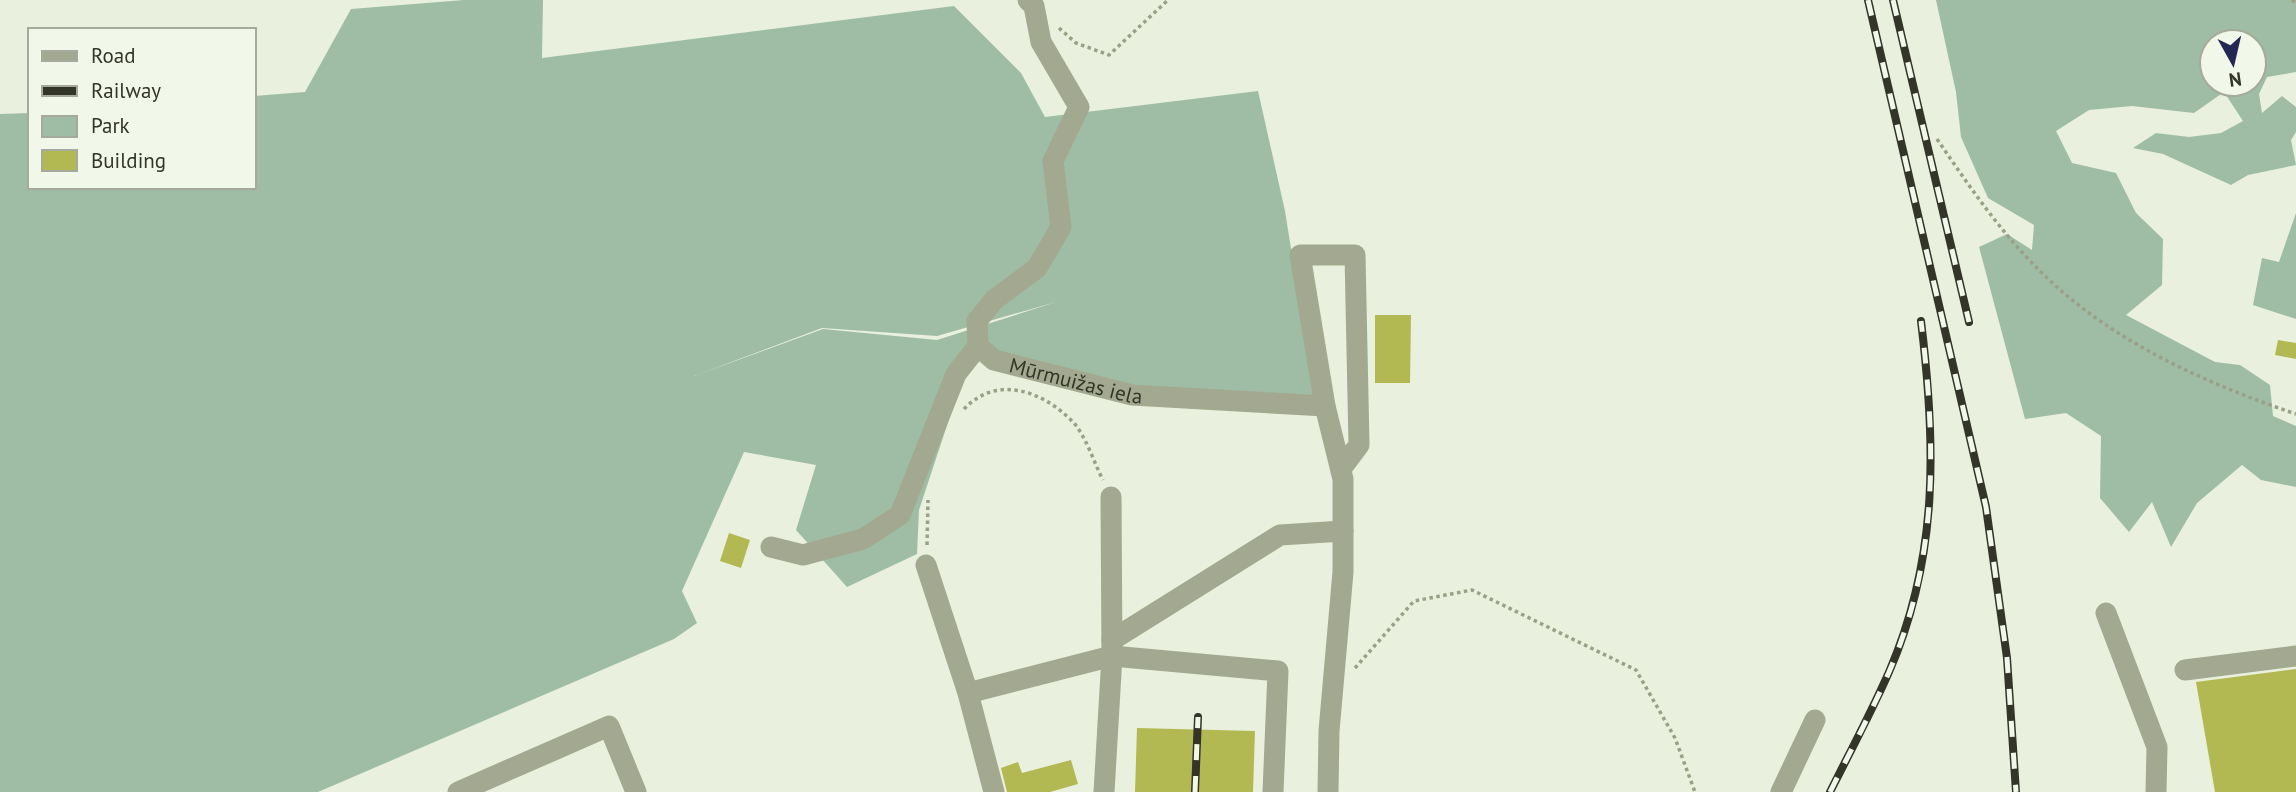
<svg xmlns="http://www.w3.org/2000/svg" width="2296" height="792" viewBox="0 0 2296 792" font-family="'PT Sans',sans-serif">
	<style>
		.green { fill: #9fbda4; fill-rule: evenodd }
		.building { fill: #b2b952 }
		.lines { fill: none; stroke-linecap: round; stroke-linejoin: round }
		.path { stroke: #99a086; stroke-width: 3.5; stroke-dasharray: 3.5 3.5; stroke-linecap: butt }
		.minor { stroke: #a2a990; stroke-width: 21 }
		.rail-casing { stroke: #333529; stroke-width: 8 }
		.rail { stroke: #f2f8e9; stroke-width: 5; stroke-dasharray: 16; stroke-linecap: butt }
		.labels { text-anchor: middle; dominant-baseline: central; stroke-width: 6; stroke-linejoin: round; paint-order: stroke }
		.street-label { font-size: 21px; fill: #333529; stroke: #f2f8e9 }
	</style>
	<rect width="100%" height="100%" fill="#e9f0dd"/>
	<path class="green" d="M464 0H543L542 58 954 6 1021 73 1045 117 1258 91 1285 211 1315 399 1144 394 969 359 919 510 917 554 847 587 796 530 816 465 744 452 682 591 697 623 674 639 318 792H0V114L30 113V187H254V96L305 92 351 9ZM1056 302 937 340 823 329 694 376 822 328 937 336Z
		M1936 0H2296V72L2267 77 2259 94 2262 113 2282 96 2296 107V132L2291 140 2296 165 2248 175 2231 185 2163 154 2133 148 2156 133 2189 137 2221 133 2243 121 2224 92 2194 113 2132 106 2089 110 2056 131 2072 163 2116 173 2136 213 2163 239 2162 285 2126 315 2215 362 2240 365 2270 385 2273 416 2296 426V487L2261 480 2242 465 2197 503 2171 547 2152 502 2129 532 2100 498 2101 436 2066 413 2025 419 1979 247 2007 234 2032 250 2034 225 1988 198 1961 137 1956 92ZM2254 42V84H2212V42Z
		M2296 213V319L2253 305 2262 258 2279 262Z"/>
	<path class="building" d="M1375 315H1411L1410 383H1375Z
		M2278 340 2296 343V359L2275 355Z
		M729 533 750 540 741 568 720 561Z
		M2296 669V792H2215L2196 682Z
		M1137 728 1255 731 1253 792H1135Z
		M1071 760 1078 784 1050 792H1007L1001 768 1018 762 1022 773Z"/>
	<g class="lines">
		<path class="path" d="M2292 0 2296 3
			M1059 28 1076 43 1109 55 1168 0
			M1937 139C1969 186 2001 233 2042 273 2112 342 2205 383 2296 414
			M964 409C997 374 1043 391 1073 422 1086 436 1094 463 1103 480
			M927 545 928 500
			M1355 668 1414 601 1472 590 1636 670 1675 738 1695 792"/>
		<g class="minor">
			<path id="s1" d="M1028 0 1034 6 1041 42 1079 107 1053 161 1061 227 1037 268 994 300 977 321 978 346 994 360 1132 395 1325 406"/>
			<path d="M771 547 803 555 863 539 900 515 956 374 978 346"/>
			<path d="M926 565 968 693 994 792"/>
			<path d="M2106 613 2157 747 2156 792"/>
			<path d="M1112 640 1280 535 1343 531"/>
			<path d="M2185 670 2296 656"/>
			<path d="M968 693 1112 656 1278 671 1273 792"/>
			<path d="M458 792 609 726 636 792"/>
			<path d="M1104 792 1112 656 1111 497"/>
			<path d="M1328 792 1329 731 1343 572V479L1325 406 1300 255H1355L1359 445 1341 469"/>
			<path d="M1781 792 1815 720"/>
		</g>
		<g class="rail-casing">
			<path id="rail" d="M1868 0 1986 507 2007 658 2016 792
				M1893 0 1969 322
				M1195 792 1198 717
				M1830 792C1850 752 1871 713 1889 672 1939 557 1936 443 1921 321"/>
		</g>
		<use href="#rail" class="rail"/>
	</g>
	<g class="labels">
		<g class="street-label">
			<text stroke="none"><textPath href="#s1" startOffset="506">Mūrmuižas iela</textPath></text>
		</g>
	</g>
	<rect x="28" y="28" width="228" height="161" fill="#f2f8e9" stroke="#a6aa9c" stroke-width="2"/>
	<rect x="42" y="51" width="35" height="10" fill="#a2a990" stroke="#a6aa9c" stroke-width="2"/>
	<text x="91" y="63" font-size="21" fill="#333529">Road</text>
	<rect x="42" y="86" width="35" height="10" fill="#333529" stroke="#a6aa9c" stroke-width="2"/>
	<text x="91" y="98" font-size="21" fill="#333529">Railway</text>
	<rect x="42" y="116" width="35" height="21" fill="#9fbda4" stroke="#a6aa9c" stroke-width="2"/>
	<text x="91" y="133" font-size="21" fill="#333529">Park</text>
	<rect x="42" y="150" width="35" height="21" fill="#b2b952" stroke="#a6aa9c" stroke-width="2"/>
	<text x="91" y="168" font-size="21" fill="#333529">Building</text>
	<g transform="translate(2233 63) rotate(172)"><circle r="33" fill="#f2f8e9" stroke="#a6aa9c" stroke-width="2"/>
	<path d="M0-5L12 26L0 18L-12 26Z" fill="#232852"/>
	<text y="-10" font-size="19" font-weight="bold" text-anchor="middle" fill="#333529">N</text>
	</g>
</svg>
